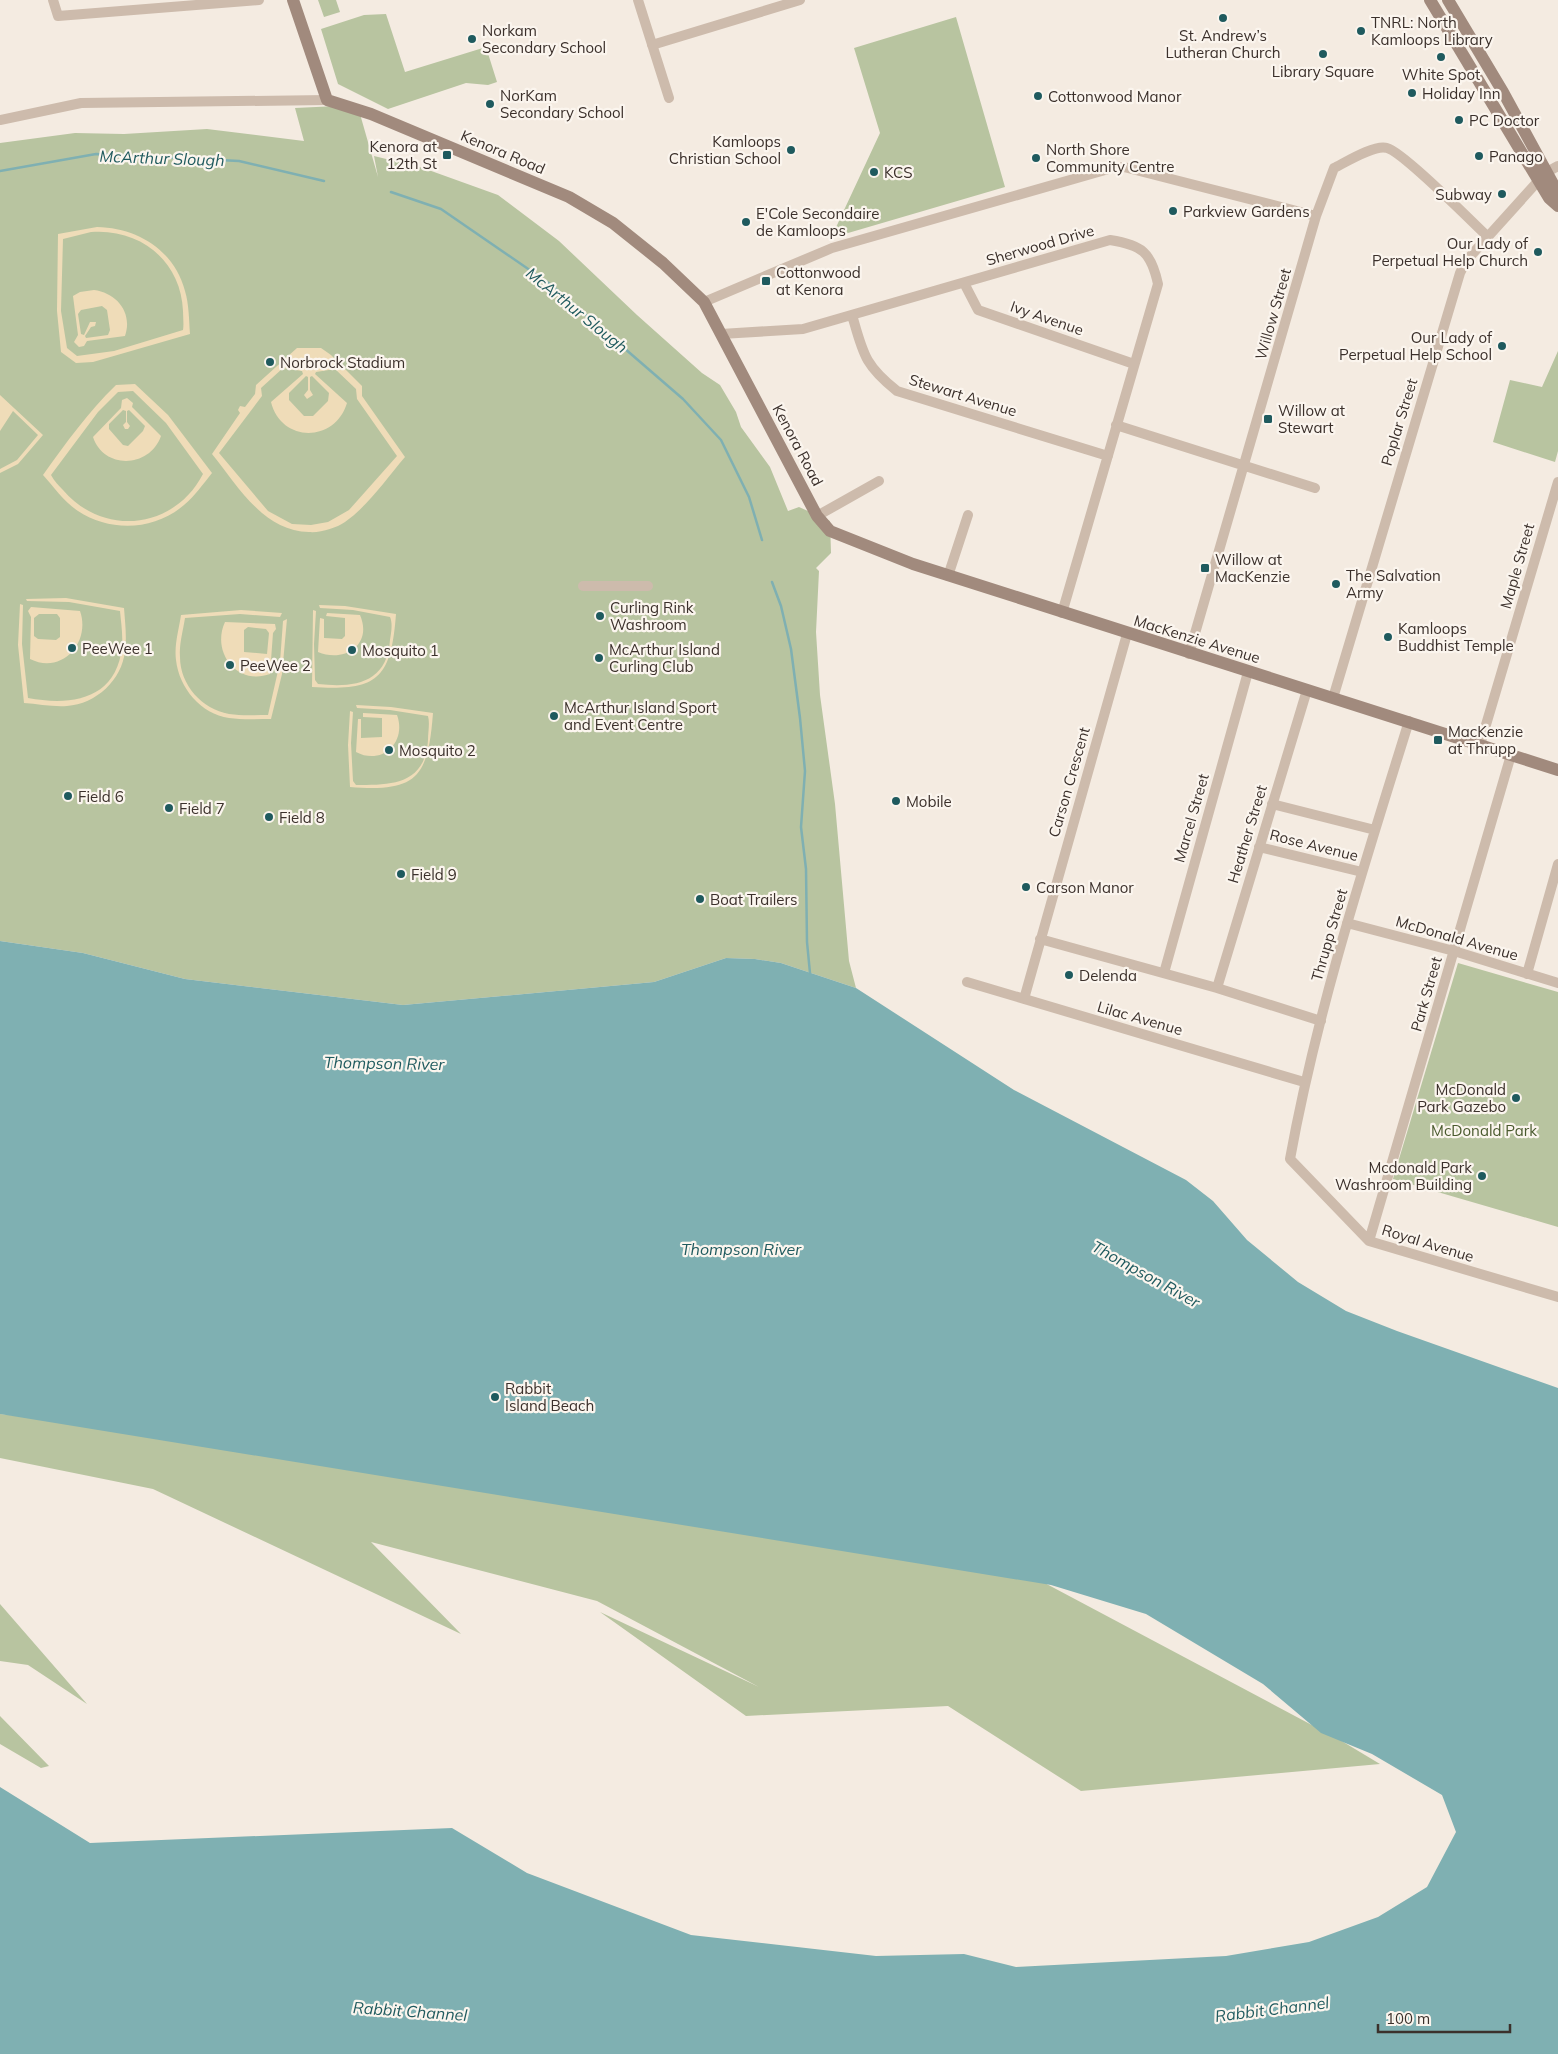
<svg xmlns="http://www.w3.org/2000/svg" width="1558" height="2054" viewBox="0 0 1558 2054" font-family="Mulish,sans-serif">
	<style>
		.green { fill: #b8c4a0 }
		.sand { fill: #efdcb8; fill-rule: evenodd }
		.water { fill: #7fb0b2 }
		.lines { fill: none; stroke-linecap: round; stroke-linejoin: round }
		.stream { stroke: #7fb0b2; stroke-width: 2.5 }
		.street { stroke: #cdbbac; stroke-width: 10 }
		.secondary { stroke: #a18a7d; stroke-width: 12 }
		.poi-dot { fill: #1f5a5e; stroke: #fbf5ee; stroke-width: 2 }
		.labels { text-anchor: middle; dominant-baseline: central; stroke-width: 4.5; stroke-linejoin: round; paint-order: stroke }
		.poi-label { font-size: 15px; fill: #3b302b; stroke: #fbf5ee; text-anchor: start }
		.street-label { font-size: 15px; fill: #3b302b; stroke: #fbf5ee }
		.park-label { font-size: 15px; fill: #4a5a2e; stroke: #fbf5ee }
		.water-label { font-size: 16px; font-style: italic; fill: #1f5a5e; stroke: #fbf5ee }
	</style>
	<rect width="100%" height="100%" fill="#f4ebe1"/>
	<path class="green" d="M318 0H336L340 12 324 17Z
		M386 14 405 72 486 47 497 82 488 85 466 83 388 109 338 84 321 29 364 15Z
		M956 17 1005 187 831 238 880 133 854 48Z
		M337 106 360 114 378 177 374 156 423 168 498 195 559 241 637 315 702 373 720 385 736 412 741 427 770 467 788 511 799 507 830 521 831 553 816 568 819 571 816 632 820 695 835 804 849 961 856 988 781 963 755 959 726 958 654 982 403 1005 185 979 83 953 0 941V143L75 133 124 134 207 129 304 141 295 108Z
		M1558 351V451L1555 462 1493 442 1510 380 1542 387Z
		M1458 963 1558 992V1227L1393 1179Z
		M0 1414 902 1507 1340 1740 1380 1764 1081 1791 948 1706 746 1716 600 1612 759 1687 597 1601 371 1542 461 1634 153 1489 0 1458Z
		M0 1604 87 1704 28 1665 0 1661Z
		M0 1716 49 1766 41 1768 0 1744Z"/>
	<path class="sand" d="M97 227C138 228 174 250 185 291 189 304 189 320 190 334L93 362 76 363 61 352 57 311 58 234ZM91 232C140 228 181 261 183 311 183 317 184 324 183 330L114 351 77 356 67 348 61 311 63 239Z
		M94 290C117 293 133 313 125 336L87 341 84 346 79 347 74 342 78 335 73 296 80 292ZM102 306 107 310 110 330 108 335 86 338 85 336 91 327 95 326 96 322H90L84 335 81 334 78 314 81 310Z
		M297 348H321L331 355 362 386V396L405 457C387 478 368 506 345 522 336 528 321 533 309 532 263 531 238 486 212 454L240 413 238 410 240 406 245 407 255 394 256 385ZM283 368 302 371 303 374 271 402C281 443 335 443 347 403L315 374 316 372 335 369 356 389 357 399 397 456 349 510 328 522 311 525 292 524 268 511 219 453 262 396 261 388ZM306 376 308 377V390L304 395 307 399 313 395 310 390V377L312 376 329 393 328 401 313 416H304L289 400V393Z
		M135 384 168 415 212 473C203 484 195 496 184 505 154 531 110 532 78 511 64 502 54 487 43 475 66 443 88 412 116 385ZM133 391 166 423 203 474C174 530 103 537 63 490 59 486 54 481 51 475L98 412 118 392Z
		M0 395 43 435 18 464 0 473V469L17 460 38 435 13 411 0 431Z
		M127 398 133 403 132 407 161 436C150 468 104 470 93 437L121 408 122 400ZM123 410 126 411V422L123 425 125 429H128L130 426 127 422V411L129 410 145 426 143 431 128 446 123 445 109 429V424Z
		M66 598 124 608C125 622 127 637 125 651 122 680 96 704 67 706 53 707 38 704 24 703L18 645 20 604 23 605 22 644 28 698C71 706 117 700 122 646 123 635 121 622 120 611L69 602 27 601 26 599Z
		M319 605 345 606 396 614C391 680 377 691 312 687L313 610 316 611 314 644 315 680 318 684C353 688 387 684 390 640 391 633 393 624 390 617L353 610 320 608Z
		M31 607 80 611C91 642 62 675 30 659L31 617 28 611ZM39 614H57L60 618V637L56 640 38 639 34 636V618Z
		M241 610 282 613 280 617 240 614 185 618C183 631 179 644 180 657 180 685 202 709 229 714 242 716 255 715 268 715L280 662 283 621 287 619 282 674 271 719C257 719 243 720 229 718 201 714 179 688 176 660 174 645 179 629 181 615Z
		M327 613 360 615C373 645 344 663 318 652L320 618 324 619V638L342 639 345 636V618L326 616Z
		M225 622 275 624 276 629 273 633 270 674C237 686 211 652 225 622ZM248 627 266 629 269 633 267 654 244 652V630Z
		M356 705 391 707 433 713C428 779 416 792 350 787L348 745 350 711 353 712 351 743 353 781 356 785C391 785 425 785 428 740 428 732 430 723 428 716L390 710 357 708Z
		M363 713 397 715C407 742 382 766 356 752L358 719H361V738L382 737V718L363 717Z"/>
	<path class="water" d="M0 941 83 953 185 979 403 1005 654 982 726 958 755 959 781 963 856 988 1014 1090 1186 1180 1213 1201 1247 1240 1298 1282 1346 1311 1397 1331 1558 1388V2054H0V1787L90 1843 452 1828 527 1873 691 1935 876 1956 964 1954 1016 1967 1226 1956 1309 1942 1378 1917 1427 1887 1456 1832 1442 1795 1372 1754 1321 1733 1263 1684 1146 1614 1051 1585 0 1414Z"/>
	<g class="lines">
		<path class="stream" d="M0 171 96 154 239 161 324 181
			M391 192 441 209 550 284 683 399 721 440 749 497 762 540
			M772 582 781 606 791 649 800 718 805 771 801 827 806 869 807 942 810 973"/>
		<path class="street" d="M53 0 58 16 259 0
			M638 0 669 98
			M652 45 800 0
			M0 120 81 103 327 100
			M1547 172 1558 166
			M964 283 978 310 1134 364
			M704 302 832 248 1112 168 1124 167 1316 216
			M852 315C863 353 864 365 897 391L1108 456
			M721 334 803 329 1110 240C1142 245 1151 252 1158 284L1062 613
			M1116 425 1315 488
			M817 516 879 481
			M948 576 968 515
			M583 586H648
			M1189 654 1316 216 1334 168C1346 162 1375 144 1387 148 1403 152 1471 221 1487 236
			M1333 698 1460 273 1466 261 1539 180
			M1409 721C1364 866 1317 1010 1290 1159L1369 1241 1558 1297
			M1480 745 1558 482
			M1272 804 1375 830
			M1259 847 1362 872
			M1347 923 1454 951 1558 983
			M1040 939 1217 988 1321 1021
			M1164 973 1248 672
			M1527 974 1558 864
			M967 982 1304 1082
			M1217 988 1307 690
			M1024 999 1127 634
			M1369 1241 1511 755"/>
		<path class="secondary" d="M293 0 327 100 371 114 569 197 613 223 663 263 704 302 817 516 830 531 913 564 1558 770
			M1430 0 1549 198 1558 206
			M1448 0 1503 92 1558 193"/>
	</g>
	<g class="poi-dot">
		<circle cx="1223" cy="18" r="5"/>
		<circle cx="1361" cy="31" r="5"/>
		<circle cx="472" cy="39" r="5"/>
		<circle cx="1323" cy="54" r="5"/>
		<circle cx="1441" cy="57" r="5"/>
		<circle cx="1412" cy="93" r="5"/>
		<circle cx="1038" cy="96" r="5"/>
		<circle cx="490" cy="104" r="5"/>
		<circle cx="1459" cy="120" r="5"/>
		<circle cx="791" cy="150" r="5"/>
		<rect x="442" y="150" width="10" height="10" rx="2.5"/>
		<circle cx="1479" cy="156" r="5"/>
		<circle cx="1036" cy="158" r="5"/>
		<circle cx="874" cy="172" r="5"/>
		<circle cx="1502" cy="194" r="5"/>
		<circle cx="1173" cy="211" r="5"/>
		<circle cx="746" cy="222" r="5"/>
		<circle cx="1538" cy="252" r="5"/>
		<rect x="761" y="276" width="10" height="10" rx="2.5"/>
		<circle cx="1502" cy="346" r="5"/>
		<circle cx="270" cy="362" r="5"/>
		<rect x="1263" y="414" width="10" height="10" rx="2.5"/>
		<rect x="1200" y="563" width="10" height="10" rx="2.5"/>
		<circle cx="1336" cy="584" r="5"/>
		<circle cx="600" cy="616" r="5"/>
		<circle cx="1388" cy="637" r="5"/>
		<circle cx="72" cy="648" r="5"/>
		<circle cx="352" cy="650" r="5"/>
		<circle cx="599" cy="658" r="5"/>
		<circle cx="230" cy="665" r="5"/>
		<circle cx="554" cy="716" r="5"/>
		<rect x="1433" y="735" width="10" height="10" rx="2.5"/>
		<circle cx="389" cy="750" r="5"/>
		<circle cx="68" cy="796" r="5"/>
		<circle cx="896" cy="801" r="5"/>
		<circle cx="169" cy="808" r="5"/>
		<circle cx="269" cy="817" r="5"/>
		<circle cx="401" cy="874" r="5"/>
		<circle cx="1026" cy="887" r="5"/>
		<circle cx="700" cy="899" r="5"/>
		<circle cx="1069" cy="975" r="5"/>
		<circle cx="1516" cy="1098" r="5"/>
		<circle cx="1482" cy="1176" r="5"/>
		<circle cx="495" cy="1397" r="5"/>
	</g>
	<g class="labels">
		<g class="poi-label">
			<text x="1371" y="22">TNRL: North<tspan x="1371" dy="17">Kamloops Library</tspan></text>
			<text x="482" y="30">Norkam<tspan x="482" dy="17">Secondary School</tspan></text>
			<text x="1223" y="35" text-anchor="middle">St. Andrew’s<tspan x="1223" dy="17">Lutheran Church</tspan></text>
			<text x="1323" y="71" text-anchor="middle">Library Square</text>
			<text x="1441" y="74" text-anchor="middle">White Spot</text>
			<text x="1422" y="93">Holiday Inn</text>
			<text x="500" y="95">NorKam<tspan x="500" dy="17">Secondary School</tspan></text>
			<text x="1048" y="96">Cottonwood Manor</text>
			<text x="1469" y="120">PC Doctor</text>
			<text x="781" y="141" text-anchor="end">Kamloops<tspan x="781" dy="17">Christian School</tspan></text>
			<text x="437" y="146" text-anchor="end">Kenora at<tspan x="437" dy="17">12th St</tspan></text>
			<text x="1046" y="149">North Shore<tspan x="1046" dy="17">Community Centre</tspan></text>
			<text x="1489" y="156">Panago</text>
			<text x="884" y="172">KCS</text>
			<text x="1492" y="194" text-anchor="end">Subway</text>
			<text x="1183" y="211">Parkview Gardens</text>
			<text x="756" y="213">E'Cole Secondaire<tspan x="756" dy="17">de Kamloops</tspan></text>
			<text x="1528" y="243" text-anchor="end">Our Lady of<tspan x="1528" dy="17">Perpetual Help Church</tspan></text>
			<text x="776" y="272">Cottonwood<tspan x="776" dy="17">at Kenora</tspan></text>
			<text x="1492" y="337" text-anchor="end">Our Lady of<tspan x="1492" dy="17">Perpetual Help School</tspan></text>
			<text x="280" y="362">Norbrock Stadium</text>
			<text x="1278" y="410">Willow at<tspan x="1278" dy="17">Stewart</tspan></text>
			<text x="1215" y="559">Willow at<tspan x="1215" dy="17">MacKenzie</tspan></text>
			<text x="1346" y="575">The Salvation<tspan x="1346" dy="17">Army</tspan></text>
			<text x="610" y="607">Curling Rink<tspan x="610" dy="17">Washroom</tspan></text>
			<text x="1398" y="628">Kamloops<tspan x="1398" dy="17">Buddhist Temple</tspan></text>
			<text x="82" y="648">PeeWee 1</text>
			<text x="609" y="649">McArthur Island<tspan x="609" dy="17">Curling Club</tspan></text>
			<text x="362" y="650">Mosquito 1</text>
			<text x="240" y="665">PeeWee 2</text>
			<text x="564" y="707">McArthur Island Sport<tspan x="564" dy="17">and Event Centre</tspan></text>
			<text x="1448" y="731">MacKenzie<tspan x="1448" dy="17">at Thrupp</tspan></text>
			<text x="399" y="750">Mosquito 2</text>
			<text x="78" y="796">Field 6</text>
			<text x="906" y="801">Mobile</text>
			<text x="179" y="808">Field 7</text>
			<text x="279" y="817">Field 8</text>
			<text x="411" y="874">Field 9</text>
			<text x="1036" y="887">Carson Manor</text>
			<text x="710" y="899">Boat Trailers</text>
			<text x="1079" y="975">Delenda</text>
			<text x="1506" y="1089" text-anchor="end">McDonald<tspan x="1506" dy="17">Park Gazebo</tspan></text>
			<text x="1472" y="1167" text-anchor="end">Mcdonald Park<tspan x="1472" dy="17">Washroom Building</tspan></text>
			<text x="505" y="1388">Rabbit<tspan x="505" dy="17">Island Beach</tspan></text>
		</g>
		<g class="street-label">
			<text transform="translate(503 152) rotate(23)">Kenora Road</text>
			<text transform="translate(1040 245) rotate(-16)">Sherwood Drive</text>
			<text transform="translate(1273 314) rotate(-74)">Willow Street</text>
			<text transform="translate(1047 318) rotate(19)">Ivy Avenue</text>
			<text transform="translate(963 395) rotate(17)">Stewart Avenue</text>
			<text transform="translate(1399 422) rotate(-73)">Poplar Street</text>
			<text transform="translate(798 445) rotate(62)">Kenora Road</text>
			<text transform="translate(1517 566) rotate(-74)">Maple Street</text>
			<text transform="translate(1197 639) rotate(17)">MacKenzie Avenue</text>
			<text transform="translate(1069 782) rotate(-74)">Carson Crescent</text>
			<text transform="translate(1191 818) rotate(-74)">Marcel Street</text>
			<text transform="translate(1247 834) rotate(-73)">Heather Street</text>
			<text transform="translate(1314 845) rotate(14)">Rose Avenue</text>
			<text transform="translate(1329 935) rotate(-74)">Thrupp Street</text>
			<text transform="translate(1457 938) rotate(16)">McDonald Avenue</text>
			<text transform="translate(1426 994) rotate(-74)">Park Street</text>
			<text transform="translate(1140 1018) rotate(16)">Lilac Avenue</text>
			<text transform="translate(1428 1243) rotate(17)">Royal Avenue</text>
		</g>
		<g class="park-label">
			<text x="1484" y="1130">McDonald Park</text>
		</g>
		<g class="water-label">
			<text transform="translate(162 158) rotate(2)">McArthur Slough</text>
			<text transform="translate(577 310) rotate(39)">McArthur Slough</text>
			<text transform="translate(384 1063) rotate(1)">Thompson River</text>
			<text x="741" y="1249">Thompson River</text>
			<text transform="translate(1146 1274) rotate(29)">Thompson River</text>
			<text transform="translate(1272 2009) rotate(-7)">Rabbit Channel</text>
			<text transform="translate(410 2011) rotate(4)">Rabbit Channel</text>
		</g>
	</g>
	<path d="M1378 2024v8h132v-8" fill="none" stroke="#3b302b" stroke-width="2.5"/>
	<text x="1386" y="2024" font-size="15" fill="#3b302b" stroke="#fbf5ee" stroke-width="4" paint-order="stroke">100 m</text>
</svg>
